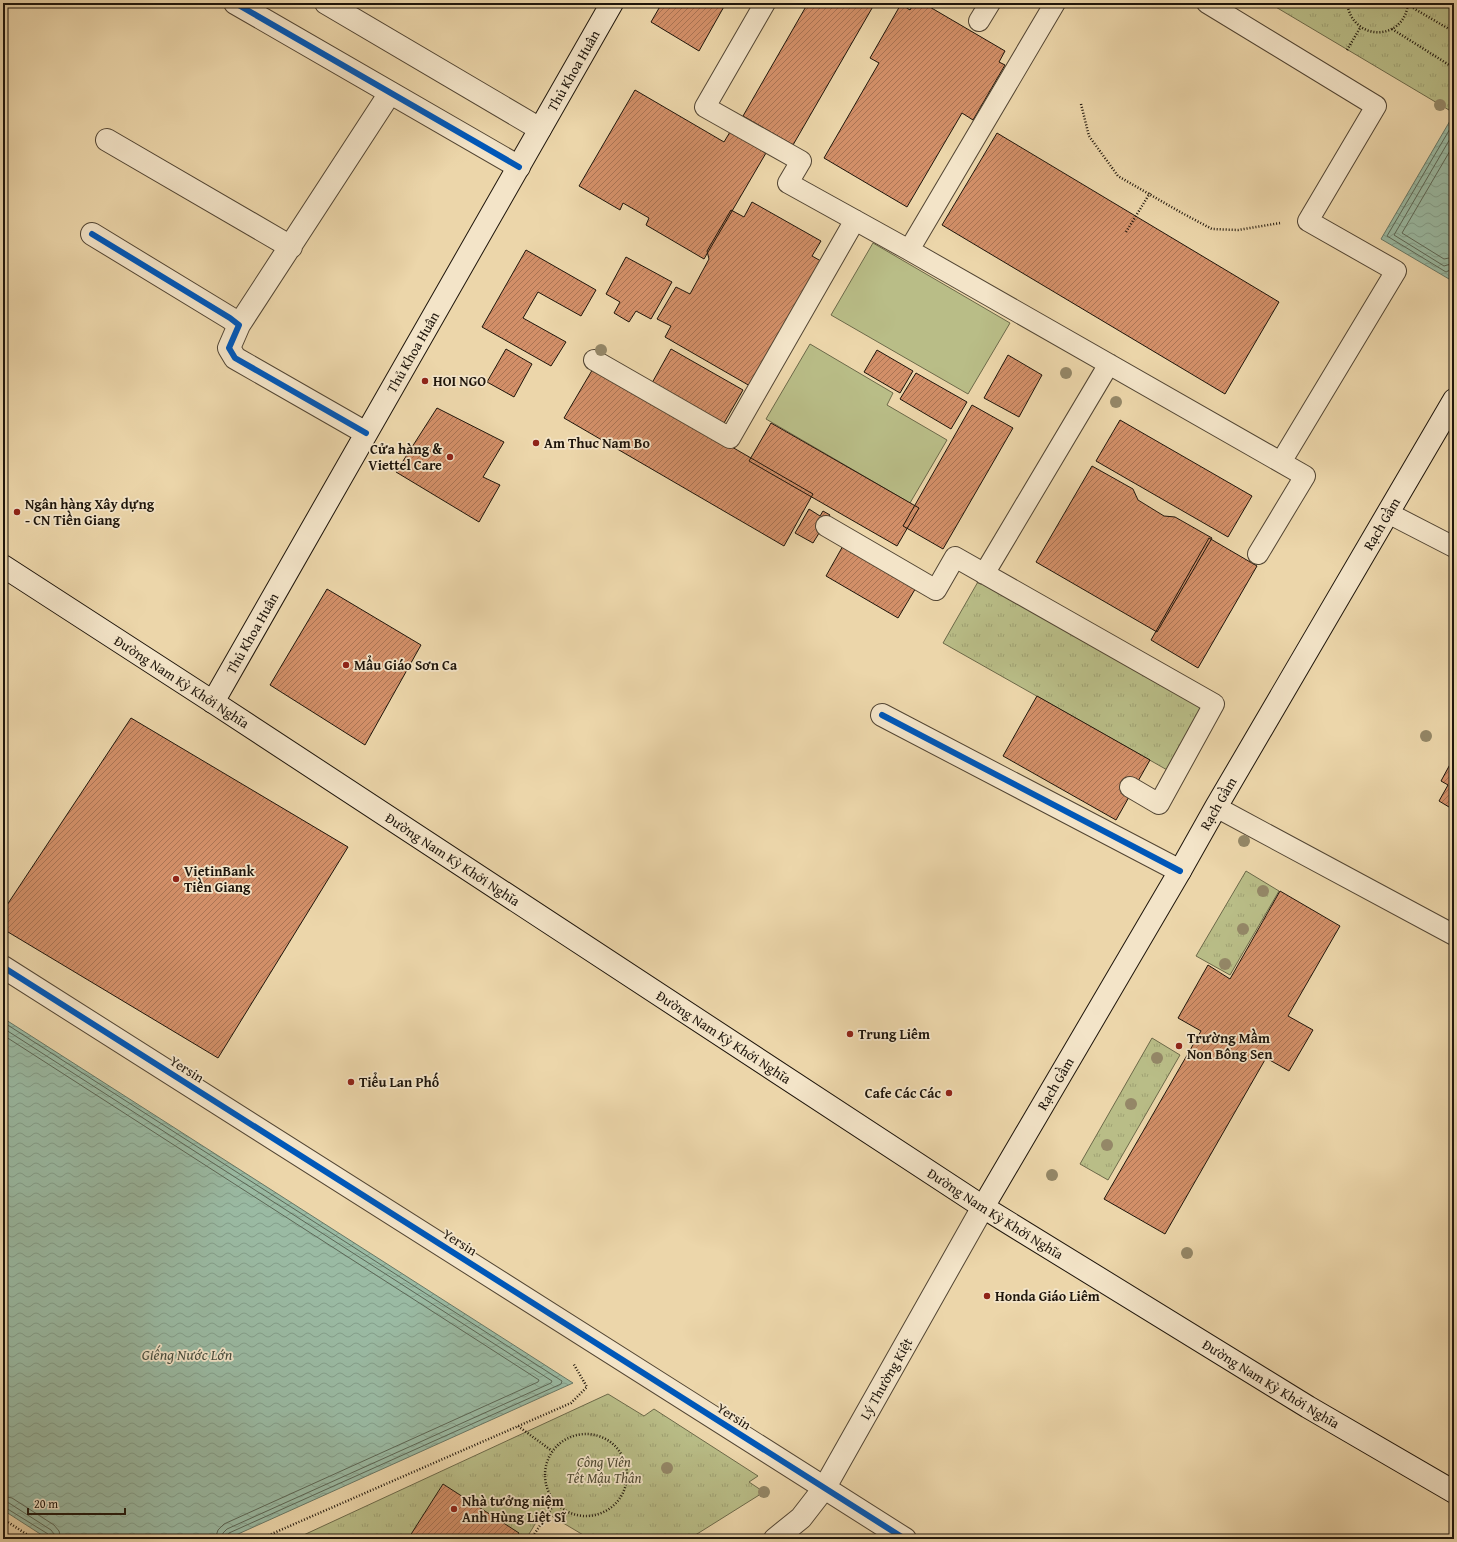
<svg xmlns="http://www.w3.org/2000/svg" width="1457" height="1542" viewBox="0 0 1457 1542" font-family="'Gentium Book Plus',serif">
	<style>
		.grass { fill: url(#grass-tufts); stroke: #6c6949 }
		.pitch { fill: #b9bd87; stroke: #6c6949 }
		.water { fill: url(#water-waves); stroke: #687866 }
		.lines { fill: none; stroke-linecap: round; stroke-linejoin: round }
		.shore { stroke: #5c6857; stroke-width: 1 }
		.building { fill: url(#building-hatch); stroke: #1e150b }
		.service-casing { stroke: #524533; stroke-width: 22 }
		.minor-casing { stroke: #524533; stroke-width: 24 }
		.tertiary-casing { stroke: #524533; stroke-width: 24 }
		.secondary-casing { stroke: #1e150b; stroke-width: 24 }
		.path { stroke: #1e150b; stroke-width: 2.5; stroke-dasharray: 1 2; stroke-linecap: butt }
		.service { stroke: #f3e4c8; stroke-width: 20 }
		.minor { stroke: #f3e4c8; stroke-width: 22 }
		.tertiary { stroke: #f3e4c8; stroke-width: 22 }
		.secondary { stroke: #f3e4c8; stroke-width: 22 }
		.cycleway-casing { stroke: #f3e4c8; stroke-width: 8 }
		.cycleway { stroke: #0057b8; stroke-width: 6 }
		.tree { fill: #948767 }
		.poi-dot { fill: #8f2418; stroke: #f3e4c8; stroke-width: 1.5 }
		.labels { text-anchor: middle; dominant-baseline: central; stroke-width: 3.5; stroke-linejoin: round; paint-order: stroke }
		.street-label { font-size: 14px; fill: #1e150b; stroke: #f3e4c8 }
		.poi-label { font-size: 14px; font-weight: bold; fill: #1e150b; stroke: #f3e4c8; text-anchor: start }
		.park-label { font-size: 14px; font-style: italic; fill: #4c4730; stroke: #f3e4c8 }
		.water-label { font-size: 15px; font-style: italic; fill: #494f40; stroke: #f3e4c8 }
	</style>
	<defs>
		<pattern id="grass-tufts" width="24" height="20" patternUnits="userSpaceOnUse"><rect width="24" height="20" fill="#b9bd87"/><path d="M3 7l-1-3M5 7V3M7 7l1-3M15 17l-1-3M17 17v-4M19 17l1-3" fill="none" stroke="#9fa273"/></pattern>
		<pattern id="water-waves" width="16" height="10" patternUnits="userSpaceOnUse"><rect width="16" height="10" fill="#9abaa3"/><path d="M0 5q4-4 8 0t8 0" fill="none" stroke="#849f8b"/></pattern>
		<pattern id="building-hatch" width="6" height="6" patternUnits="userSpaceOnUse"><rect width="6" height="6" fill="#d28f68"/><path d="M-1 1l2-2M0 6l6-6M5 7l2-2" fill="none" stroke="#aa7454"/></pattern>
	</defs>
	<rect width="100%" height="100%" fill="#ecd6aa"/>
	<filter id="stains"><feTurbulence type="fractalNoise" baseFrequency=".005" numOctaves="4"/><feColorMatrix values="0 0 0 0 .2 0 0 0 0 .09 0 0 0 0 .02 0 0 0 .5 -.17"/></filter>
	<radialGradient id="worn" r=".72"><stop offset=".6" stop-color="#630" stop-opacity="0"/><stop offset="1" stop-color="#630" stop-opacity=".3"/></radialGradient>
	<path class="grass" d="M1269 3H1454V113Z
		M983 573 1208 701 1169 771 943 643Z
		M1246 871 1279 891 1230 975 1196 956Z
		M1152 1038 1180 1055 1108 1180 1080 1164Z
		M608 1394 644 1416 654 1409 758 1476 749 1482 764 1492 689 1539H590L543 1511 526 1539H295Z"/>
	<path class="pitch" d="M873 243 1010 323 968 394 831 315Z
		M810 344 893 393 887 405 947 440 910 503 766 419Z"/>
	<path class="water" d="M1454 114V269L1449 279 1381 239Z
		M3 1018 573 1383 227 1539H48L3 1510Z"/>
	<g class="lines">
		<path class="shore" d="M1454 122 1387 236 1446 272 1454 268
			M1454 132 1394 235 1444 266 1454 263
			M1454 144 1402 233 1444 259 1454 257
			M3 1022 562 1381 561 1384 229 1533 227 1536V1539
			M3 1028 552 1381 551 1383 227 1529 223 1533 221 1539
			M3 1035 539 1380 538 1382 224 1524 218 1530 215 1539
			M3 1496 12 1498 54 1525 59 1531 61 1539
			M3 1502 9 1503 51 1530 54 1534 55 1539
			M3 1507 6 1508 48 1534 50 1539"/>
	</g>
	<path class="building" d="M662 3H726L699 51 651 22Z
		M808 3H875L793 145 743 116Z
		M914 3H923L1005 51 999 62 1005 65 973 120 962 113 907 207 824 158 879 63 870 58 901 4 910 10Z
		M635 90 724 142 730 132 766 153 704 259 646 225 649 218 623 203 620 210 579 186Z
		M997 133 1279 302 1225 394 942 225Z
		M752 202 821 241 812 256 828 265 750 386 665 337 671 326 657 319 676 287 690 294 709 259 707 251 731 210 744 217Z
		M526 250 596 290 581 316 538 292 523 318 566 342 551 366 482 327Z
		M626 257 672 282 651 319 636 311 629 322 614 313 620 302 606 294Z
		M506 349 532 364 514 397 487 382Z
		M671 349 743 390 724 423 652 383Z
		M877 350 913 371 900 393 864 372Z
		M1008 355 1042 375 1019 417 984 398Z
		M594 367 813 494 784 546 564 418Z
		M916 373 967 402 951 429 900 399Z
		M972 405 1013 428 943 549 903 526Z
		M437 408 504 442 483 477 500 485 479 522 396 472Z
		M1120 420 1252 496 1228 537 1096 461Z
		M771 423 919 508 897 546 749 461Z
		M1092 466 1133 489 1138 500 1164 516 1175 517 1212 538 1157 632 1036 562Z
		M809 509 820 516 823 511 830 515 813 543 795 533Z
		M1209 538 1257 566 1198 668 1151 640Z
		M844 544 917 586 898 618 826 576Z
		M327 589 421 645 365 745 270 685Z
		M1037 696 1150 760 1116 820 1003 756Z
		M131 718 348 847 218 1058 3 929V911Z
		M1454 757V810L1439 801 1448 785 1441 781Z
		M1280 891 1340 926 1288 1016 1313 1030 1289 1071 1266 1058 1165 1234 1104 1199 1201 1031 1178 1018 1208 965 1230 979Z
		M443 1484 519 1533 515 1539H408Z"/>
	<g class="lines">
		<g class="service-casing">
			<path id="service" d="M765 3 705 107 801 161 788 183 909 250
				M1055 3 909 250 1305 476 1258 554
				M1207 3 1376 106 1308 221 1396 271 1281 462
				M979 21 990 3
				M594 360 730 438 855 220
				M1388 513 1454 547
				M826 526 936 590 955 557 1214 704 1159 804 1130 787
				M984 574 1109 364
				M1216 807 1454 935"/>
		</g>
		<g class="minor-casing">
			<path id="minor" d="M235 3 519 167
				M326 3 540 129
				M107 140 291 247
				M92 234 230 318 239 325 229 348 235 358 366 433
				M239 325 390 93
				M882 715 1180 871"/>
		</g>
		<g class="tertiary-casing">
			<g id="tertiary">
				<path d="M3 967 905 1539"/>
				<path id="s1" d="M775 1539 801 1518 825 1487 983 1207"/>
			</g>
		</g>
		<g class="secondary-casing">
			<g id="secondary">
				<path id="s2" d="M3 566 213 702 983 1207 1308 1407 1454 1492"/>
				<path id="s3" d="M213 702 612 3"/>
				<path id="s4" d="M983 1207 1180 871 1216 807 1454 400"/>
			</g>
		</g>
		<path class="path" d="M1347 3C1353 43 1405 41 1408 3
			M1408 5 1454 32
			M1392 29 1454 68
			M1347 50 1360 28
			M1081 104 1089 136 1118 176 1182 213 1212 229 1238 230 1280 223
			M1126 232 1150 193
			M518 1426 552 1451
			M545 1475a41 41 0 1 1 82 0a41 41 0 1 1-82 0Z
			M3 1519 34 1539
			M260 1539 571 1403 587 1387 573 1363
			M531 1539 555 1503"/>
		<use href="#service" class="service"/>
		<use href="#minor" class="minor"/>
		<use href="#tertiary" class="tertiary"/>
		<use href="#secondary" class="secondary"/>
		<g class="cycleway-casing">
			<path id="cycleway" d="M235 3 519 167
				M92 234 230 318 239 325 229 348 235 358 366 433
				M882 715 1180 871
				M3 967 905 1539"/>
		</g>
		<use href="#cycleway" class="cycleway"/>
	</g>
	<g class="tree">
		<circle cx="1440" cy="105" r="6"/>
		<circle cx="601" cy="350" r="6"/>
		<circle cx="1066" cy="373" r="6"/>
		<circle cx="1116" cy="402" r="6"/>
		<circle cx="1426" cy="736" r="6"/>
		<circle cx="1244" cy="841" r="6"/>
		<circle cx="1263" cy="891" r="6"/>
		<circle cx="1243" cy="929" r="6"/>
		<circle cx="1225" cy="964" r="6"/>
		<circle cx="1157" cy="1058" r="6"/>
		<circle cx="1131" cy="1104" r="6"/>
		<circle cx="1107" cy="1145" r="6"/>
		<circle cx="1052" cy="1175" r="6"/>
		<circle cx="1187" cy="1253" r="6"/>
		<circle cx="667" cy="1468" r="6"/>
		<circle cx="764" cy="1492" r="6"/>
	</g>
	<g class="poi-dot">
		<circle cx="425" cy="381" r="4"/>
		<circle cx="536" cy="443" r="4"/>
		<circle cx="450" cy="457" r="4"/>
		<circle cx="17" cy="512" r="4"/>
		<circle cx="346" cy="665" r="4"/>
		<circle cx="176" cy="879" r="4"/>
		<circle cx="850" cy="1034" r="4"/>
		<circle cx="1179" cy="1046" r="4"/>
		<circle cx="351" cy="1082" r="4"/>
		<circle cx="949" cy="1093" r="4"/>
		<circle cx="987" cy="1296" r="4"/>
		<circle cx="454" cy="1509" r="4"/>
	</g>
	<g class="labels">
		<g class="street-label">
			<text stroke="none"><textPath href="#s3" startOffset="727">Thủ Khoa Huân</textPath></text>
			<text stroke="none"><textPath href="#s3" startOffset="403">Thủ Khoa Huân</textPath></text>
			<text stroke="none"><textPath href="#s4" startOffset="791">Rạch Gầm</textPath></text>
			<text stroke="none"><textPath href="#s3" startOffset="79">Thủ Khoa Huân</textPath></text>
			<text stroke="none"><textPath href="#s2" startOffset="213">Đường Nam Kỳ Khởi Nghĩa</textPath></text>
			<text stroke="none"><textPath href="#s4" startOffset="467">Rạch Gầm</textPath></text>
			<text stroke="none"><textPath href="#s2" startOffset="537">Đường Nam Kỳ Khởi Nghĩa</textPath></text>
			<text stroke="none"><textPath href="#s2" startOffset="861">Đường Nam Kỳ Khởi Nghĩa</textPath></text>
			<text transform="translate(187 1069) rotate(32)">Yersin</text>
			<text stroke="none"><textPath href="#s4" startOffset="143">Rạch Gầm</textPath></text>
			<text stroke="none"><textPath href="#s2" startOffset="1185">Đường Nam Kỳ Khởi Nghĩa</textPath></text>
			<text transform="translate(460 1242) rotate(32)">Yersin</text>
			<text stroke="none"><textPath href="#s1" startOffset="197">Lý Thường Kiệt</textPath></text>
			<text stroke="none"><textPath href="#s2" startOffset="1509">Đường Nam Kỳ Khởi Nghĩa</textPath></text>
			<text transform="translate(734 1416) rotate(32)">Yersin</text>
		</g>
		<g class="poi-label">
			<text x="433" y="381">HOI NGO</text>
			<text x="544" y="443">Am Thuc Nam Bo</text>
			<text x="442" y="449" text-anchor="end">Cửa hàng &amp;<tspan x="442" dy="16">Viettel Care</tspan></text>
			<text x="25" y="504">Ngân hàng Xây dựng<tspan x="25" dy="16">- CN Tiền Giang</tspan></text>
			<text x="354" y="665">Mẩu Giáo Sơn Ca</text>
			<text x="184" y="871">VietinBank<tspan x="184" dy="16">Tiền Giang</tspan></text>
			<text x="858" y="1034">Trung Liêm</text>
			<text x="1187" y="1038">Trường Mầm<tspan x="1187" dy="16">Non Bông Sen</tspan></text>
			<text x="359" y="1082">Tiểu Lan Phố</text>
			<text x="941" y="1093" text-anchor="end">Cafe Các Các</text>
			<text x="995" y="1296">Honda Giáo Liêm</text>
			<text x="462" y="1501">Nhà tưởng niệm<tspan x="462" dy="16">Anh Hùng Liệt Sĩ</tspan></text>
		</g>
		<g class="park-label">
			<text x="604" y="1462">Công Viên<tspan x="604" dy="16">Tết Mậu Thân</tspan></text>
		</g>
		<g class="water-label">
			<text x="187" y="1354">Giếng Nước Lớn</text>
		</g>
	</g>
	<rect width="1457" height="1542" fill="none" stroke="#ecd6aa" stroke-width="16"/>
	<rect x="4" y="4" width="1449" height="1534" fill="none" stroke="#1e150b" stroke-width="2"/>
	<rect x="8" y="8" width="1441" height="1526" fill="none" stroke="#1e150b"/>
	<path d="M28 1508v6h97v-6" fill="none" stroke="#1e150b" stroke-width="2"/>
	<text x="34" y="1508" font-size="12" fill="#1e150b" stroke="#f3e4c8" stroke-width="3" paint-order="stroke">20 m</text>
	<rect width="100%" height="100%" filter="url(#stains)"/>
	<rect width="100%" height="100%" fill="url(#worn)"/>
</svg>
